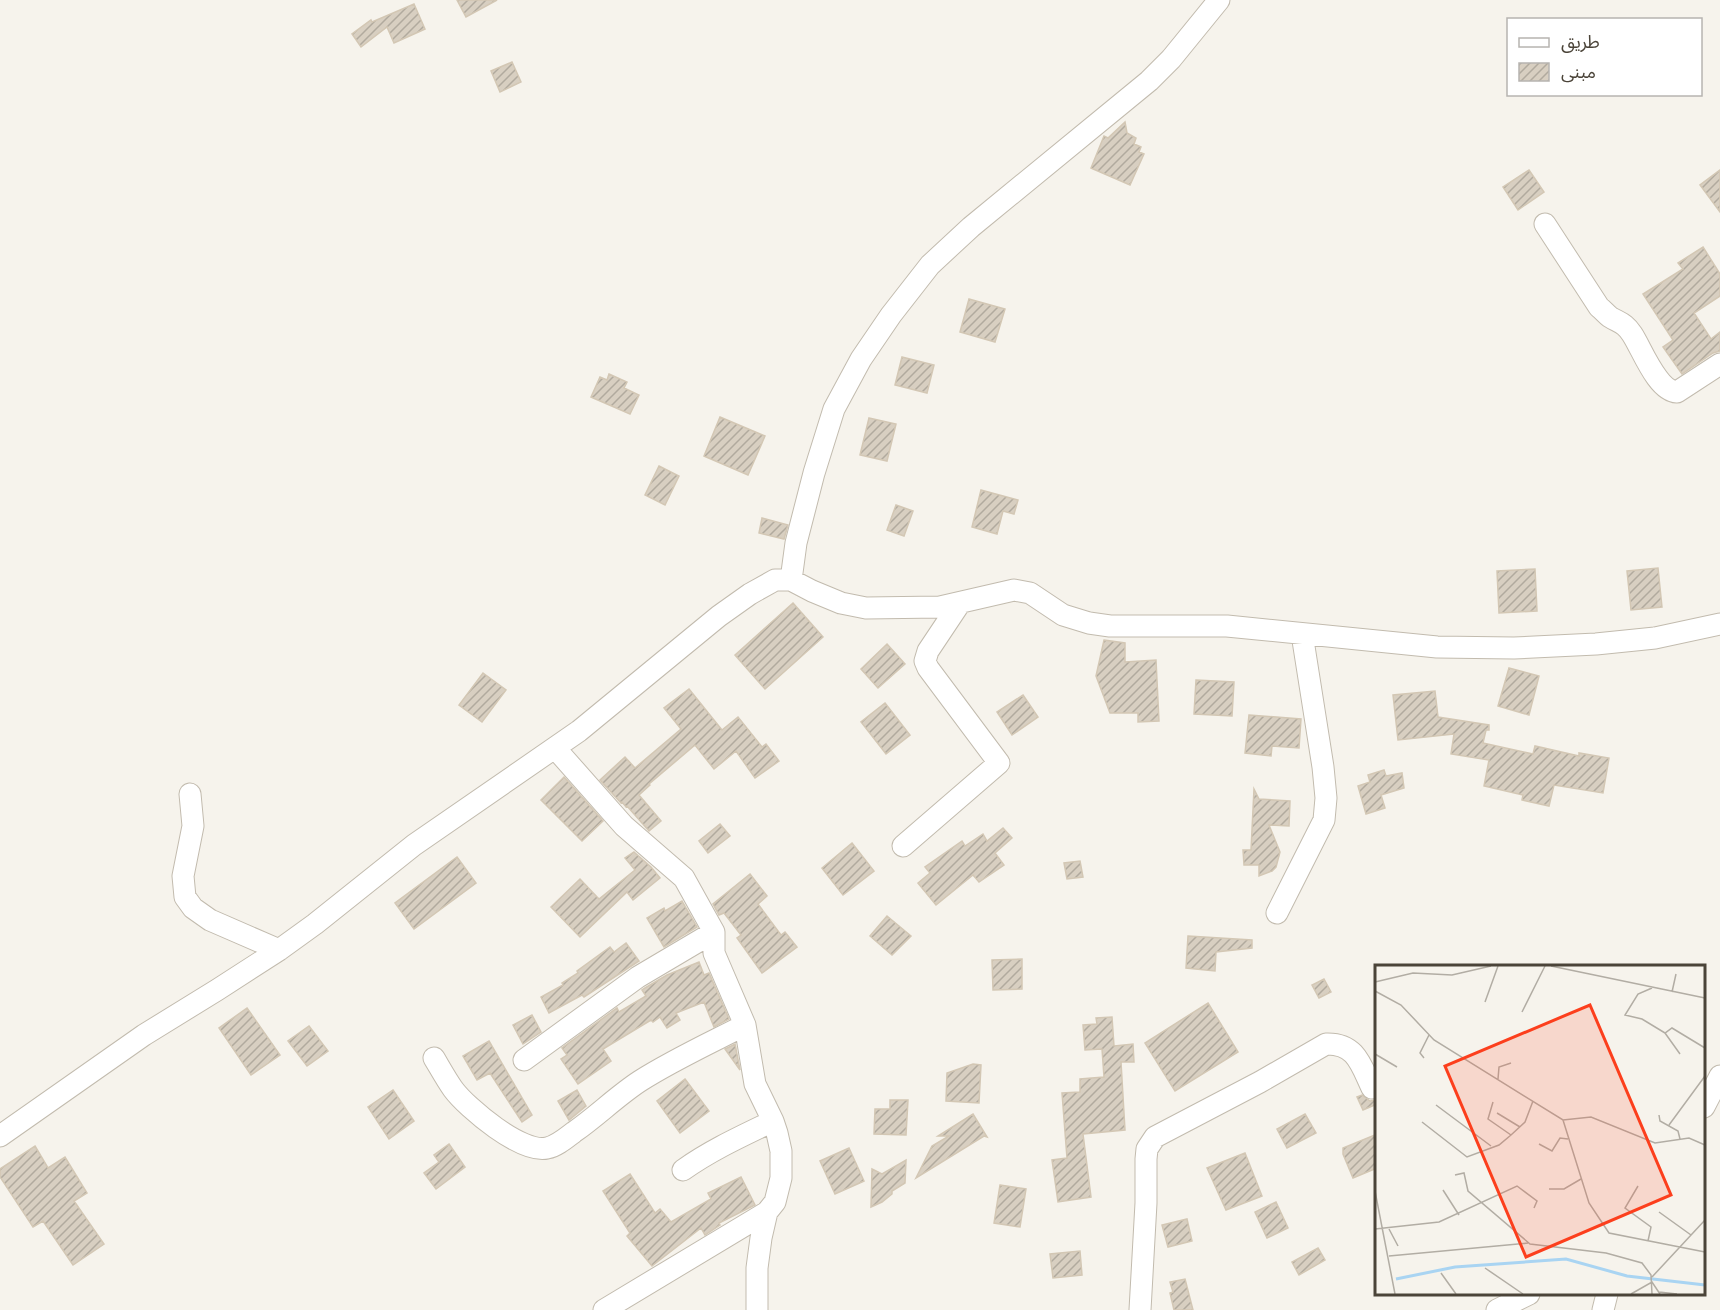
<svg xmlns="http://www.w3.org/2000/svg" width="1720" height="1310" viewBox="0 0 1720 1310" font-family="'DM Sans','Noto Sans Arabic',sans-serif">
	<style>
		.building { fill: url(#building-hatch); stroke: #d3c7b4; stroke-width: 1.5 }
		.lines { fill: none; stroke-linecap: round; stroke-linejoin: round }
		.street-casing { stroke: #c2bbae; stroke-width: 23 }
		.street { stroke: #fff; stroke-width: 21 }
		.inset-river { fill: none; stroke: #a9d4f2; stroke-width: 3 }
		.inset-road { fill: none; stroke: #b2ada4; stroke-width: 1.5 }
		.view { fill: #fc3f1d; fill-opacity: 0.15; stroke: #fc3f1d; stroke-width: 3 }
		.inset-edge { fill: none; stroke: #4b4439; stroke-width: 3 }
	</style>
	<defs>
		<pattern id="building-hatch" width="6" height="6" patternUnits="userSpaceOnUse" patternTransform="scale(1.5)"><rect width="6" height="6" fill="#d8cfc1"/><path d="M-1 1l2-2M0 6l6-6M5 7l2-2" fill="none" stroke="#b1aa9e"/></pattern>
	</defs>
	<rect width="100%" height="100%" fill="#f6f3ec"/>
	<path class="building" d="M457 0H497L466 17Z
		M414 4 425 29 394 43 387 27 361 47 352 34 371 20 372 22Z
		M512 62 521 82 500 92 491 71Z
		M1125 122 1127 133 1136 138 1134 144 1141 147 1139 152 1144 154 1130 185 1091 168 1104 136 1108 138Z
		M1529 170 1544 192 1518 210 1503 187Z
		M1720 170V212L1700 185Z
		M1703 247 1720 274V296L1694 313 1711 339 1720 332V351L1713 353 1682 374 1663 347 1673 340 1643 294 1683 269 1678 263Z
		M969 299 1005 309 995 342 960 332Z
		M902 357 934 365 927 393 895 385Z
		M609 374 627 382 624 388 639 395 630 414 591 397 600 377 607 380Z
		M720 417 765 436 748 475 704 456Z
		M869 418 896 424 887 461 860 455Z
		M659 466 679 476 665 505 645 495Z
		M981 490 1018 500 1014 514 1003 511 997 534 972 527Z
		M896 505 913 511 904 536 887 530Z
		M762 518 788 525 784 539 759 533Z
		M1658 568 1662 607 1631 610 1627 571Z
		M1535 569 1537 611 1499 613 1497 571Z
		M793 603 823 637 765 689 735 655Z
		M1104 640 1125 643V662L1156 660 1159 721 1138 722V713H1110L1096 676Z
		M887 644 905 664 878 688 861 669Z
		M1509 668 1539 676 1529 715 1498 706Z
		M483 673 506 690 482 722 459 705Z
		M1196 680 1234 682 1232 716 1194 714Z
		M689 689 722 730 738 717 762 747 766 744 779 761 755 778 736 751 714 769 695 745 649 784 650 785 639 795 661 821 649 831 627 806 626 807 622 802 621 803 600 780 625 757 635 768 681 729 664 708Z
		M1435 691 1438 717 1489 725V730H1486L1483 743 1533 754 1535 746 1579 756V753L1609 758 1603 793 1554 785 1549 806 1522 800 1523 795 1484 786 1489 760 1451 754 1454 734 1398 740 1393 695Z
		M1023 695 1038 717 1012 735 997 712Z
		M885 703 910 735 886 754 861 722Z
		M1249 715 1301 719 1299 748 1272 746 1271 756 1245 753Z
		M1384 770 1386 776 1402 773 1404 788 1381 795 1385 808 1366 814 1358 786 1370 782 1368 775Z
		M564 777 603 821 582 841 541 800Z
		M1254 789 1259 799 1290 801 1289 826 1269 825 1280 852 1276 867 1272 871 1259 876V865H1244L1243 850H1251Z
		M720 824 730 836 708 853 699 841Z
		M1003 828 1012 838 995 853 1004 865 979 882 973 875 936 905 918 883 930 873 925 867 962 841 965 846 983 834 987 841Z
		M852 843 874 871 843 895 822 868Z
		M634 852 651 867 660 878 633 900 627 892 580 937 551 907 580 879 599 899 635 870 625 858Z
		M457 857 476 883 414 929 395 903Z
		M1080 861 1083 877 1067 879 1064 863Z
		M750 874 767 896 758 904 781 935 785 932 797 947 762 973 737 938 741 935 724 913 719 915 713 904Z
		M682 901 697 927 664 947 647 918 664 908 665 911Z
		M887 916 911 936 892 955 870 936Z
		M1188 936 1252 940V948L1216 952 1215 971 1186 968Z
		M626 943 639 961 584 997 582 995 549 1013 541 997 563 985 562 983 578 973 577 971 610 947 614 952Z
		M1022 959V989L993 990 992 960Z
		M699 962 704 975 709 973 729 1019 714 1027 704 1002 676 1013 680 1020 667 1028 660 1017 653 1022 651 1020 603 1049 611 1061 578 1084 561 1059 567 1055 562 1048 617 1008 619 1012 646 996 642 990 645 988 667 975Z
		M1324 979 1331 992 1319 998 1312 985Z
		M1208 1003 1238 1052 1175 1091 1145 1043Z
		M247 1008 280 1055 251 1075 219 1028Z
		M532 1015 541 1032 523 1044 513 1025Z
		M1112 1017 1114 1046 1133 1044 1134 1062H1121L1125 1130 1083 1134 1091 1197 1058 1202 1052 1160 1067 1158 1062 1093 1080 1092V1079L1104 1077 1102 1049 1085 1050 1083 1025 1097 1024 1096 1018Z
		M309 1026 328 1051 307 1066 288 1041Z
		M489 1041 532 1115 522 1122 490 1073 477 1080 463 1056Z
		M735 1044 740 1070 725 1049Z
		M973 1064 981 1065 979 1103 946 1101 947 1073Z
		M685 1079 709 1111 680 1133 657 1101Z
		M393 1090 414 1121 389 1139 368 1107Z
		M577 1090 586 1106 569 1120 558 1101Z
		M1362 1095 1370 1101 1376 1100 1377 1104 1363 1110 1357 1097Z
		M890 1100H908L906 1135 874 1134 875 1109H890Z
		M973 1114 987 1137 984 1136 916 1178 932 1146 949 1136H938Z
		M1305 1114 1316 1133 1287 1148 1277 1129Z
		M1377 1134V1168L1353 1178 1343 1154V1148Z
		M449 1144 465 1167 436 1189 424 1173 439 1162 434 1155Z
		M35 1146 48 1168 65 1157 87 1193 74 1201 104 1244 73 1265 43 1221 33 1227 0 1177V1169Z
		M849 1148 864 1181 835 1194 820 1161Z
		M1245 1153 1262 1196 1226 1210 1207 1168Z
		M906 1160 905 1183 892 1191V1194L882 1202 871 1207 872 1169 882 1174Z
		M630 1174 655 1213 660 1209 671 1222 711 1199 708 1193 741 1177 755 1205 719 1223 720 1225 705 1235 701 1228 652 1266 627 1236 630 1233 603 1191Z
		M1000 1185 1026 1189 1020 1227 994 1223Z
		M1276 1202 1288 1228 1267 1238 1255 1212Z
		M1187 1219 1192 1241 1168 1247 1162 1225Z
		M1318 1248 1325 1260 1299 1275 1292 1262Z
		M1080 1251 1082 1275 1053 1278 1050 1254Z
		M1185 1279 1193 1310H1174L1170 1293 1173 1292 1170 1282Z"/>
	<g class="lines">
		<g class="street-casing">
			<path id="street" d="M1545 224 1599 307C1603 310 1606 314 1610 317 1620 323 1625 323 1632 334 1642 349 1657 391 1677 392L1720 364
				M791 580 812 591 841 603 866 608 940 607 1014 590 1030 593 1063 615 1089 623 1110 626H1227L1437 647 1514 648 1596 644 1655 638 1720 624
				M555 748 624 826 684 878 714 932V953L745 1025 755 1084 773 1121 777 1133 781 1151V1178L775 1202 767 1212 761 1238 757 1268V1310
				M190 794 193 826 183 876 185 897 193 908 210 920 279 950
				M903 846 999 763 928 668 925 661 928 651 960 603
				M1277 913 1324 820 1326 798 1323 767 1302 634
				M434 1058C440 1068 446 1079 453 1089 467 1108 522 1154 547 1148 557 1146 566 1138 574 1132 597 1116 617 1096 640 1081 673 1060 710 1043 745 1025
				M524 1060 638 977 714 932
				M1704 1107 1720 1076
				M0 1136 144 1035 217 990 279 950 315 924 414 845 579 731 719 616 750 594 775 580H791L796 543 814 473 834 409 861 359 891 315 930 265 971 227 1149 81 1171 59 1219 0
				M683 1170C711 1150 742 1136 773 1121
				M604 1310 767 1212
				M1140 1310 1146 1203V1159L1147 1149 1155 1137 1260 1082 1326 1044C1356 1043 1361 1065 1372 1088
				M1497 1310 1529 1294
				M1603 1310 1607 1294"/>
		</g>
		<use href="#street" class="street"/>
	</g>
	<g transform="translate(1375 965)">
		<rect width="330" height="330" fill="#f6f3ec"/>
		<path class="inset-river" d="M21 314 80 302 191 294 252 311 330 320"/>
		<path class="inset-road" d="M176 1 330 33M0 17 38 8 77 10 116 1M277 23 263 29 250 50 267 54 290 68 297 63 330 83M0 26 26 40 59 75 188 155 216 152 280 178 314 173 330 180M297 27 301 9M110 37 123 1M147 47 170 1M290 68 305 89M0 89 22 102M49 93 45 88 54 70M123 114 124 102 136 98M118 137 113 154 136 170M61 140 116 181M122 148 145 162M284 150 285 156 303 166 305 174M188 155 214 238 234 268 330 287M47 157 92 192 124 180 136 170 150 157 158 136M294 160 330 111M164 179 177 186 185 173 193 174M80 210 89 208 93 226 155 279 231 288 267 298 276 310 277 329M263 221 250 243 276 262 273 276M174 224H189L206 214M68 225 84 250M0 226 20 329M284 247 316 270M0 264 64 257 142 221 162 236 159 243M14 264 23 281M14 291 153 278M110 303 148 329M66 308 81 329M277 312 330 255M284 327 302 329M256 329 277 317 285 329"/>
		<path class="view" d="M215 40 296 230 151 292 70 101Z"/>
		<rect width="330" height="330" class="inset-edge"/>
	</g>
	<rect x="1507" y="18" width="195" height="78" fill="#ffffff" stroke="#b7b4b0" stroke-width="1.5"/>
	<rect x="1519" y="38" width="30" height="9" fill="#ffffff" stroke="#b7b4b0" stroke-width="1.5"/>
	<text x="1561" y="48" font-size="18" fill="#4b4439">طريق</text>
	<rect x="1519" y="63" width="30" height="18" fill="url(#building-hatch)" stroke="#b7b4b0" stroke-width="1.5"/>
	<text x="1561" y="78" font-size="18" fill="#4b4439">مبنى</text>
</svg>
